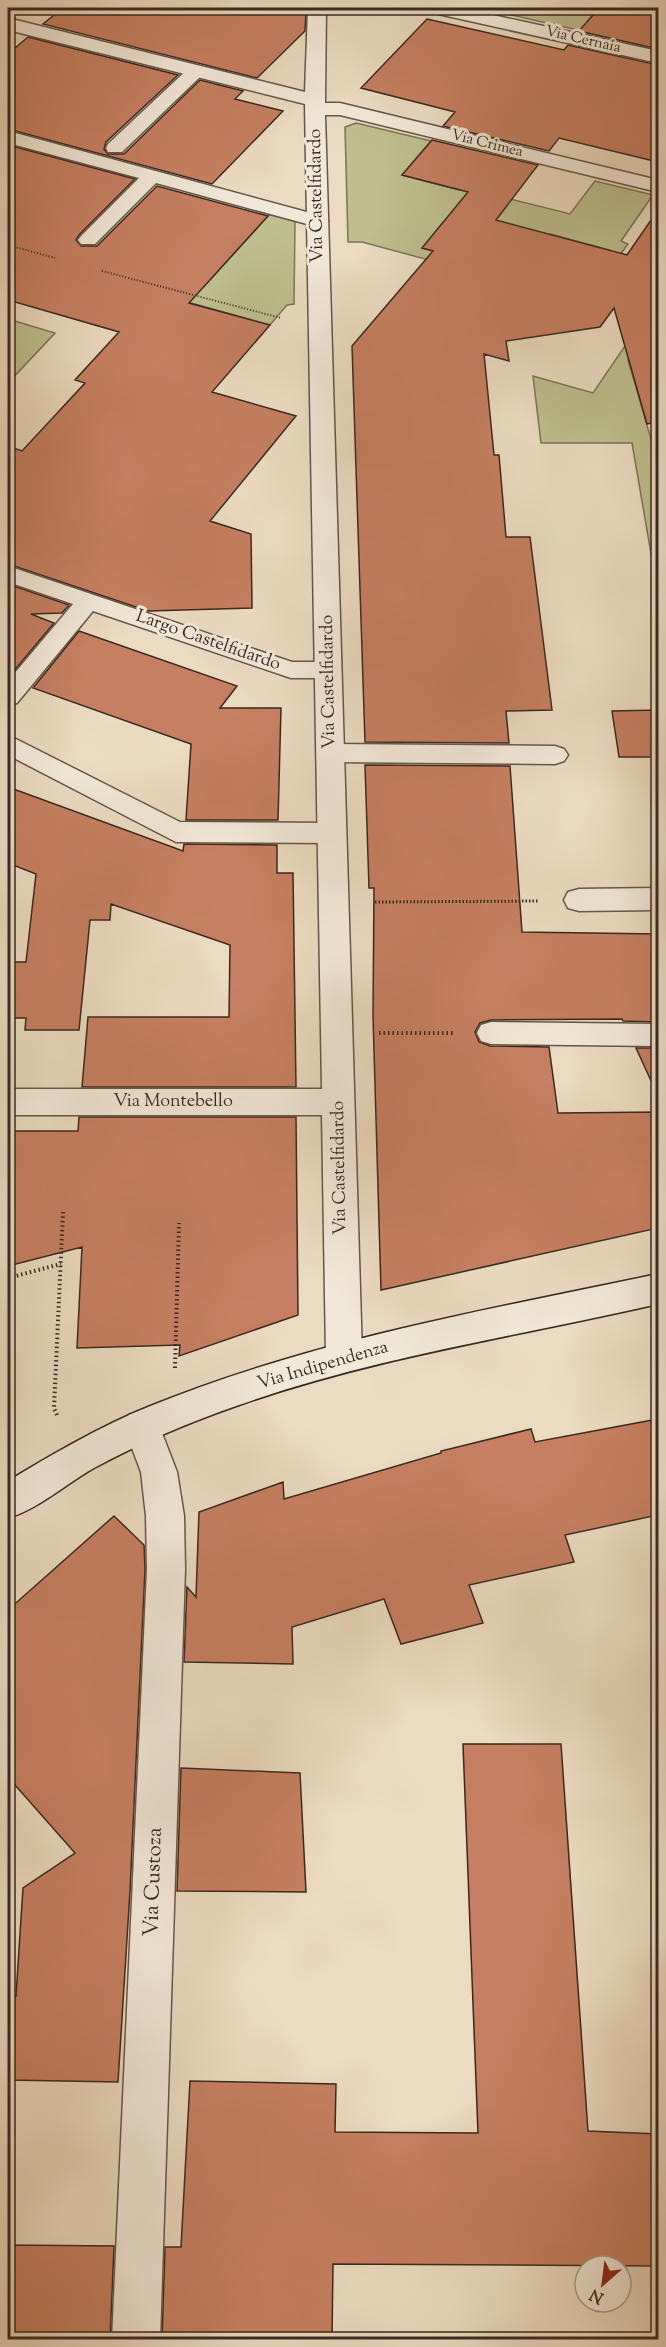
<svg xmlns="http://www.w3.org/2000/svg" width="666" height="2347" viewBox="0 0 666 2347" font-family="'Sorts Mill Goudy',serif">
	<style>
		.green { fill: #bebe8e; stroke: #7c7458; stroke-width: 1.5; fill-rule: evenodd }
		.building { fill: #c67f62; stroke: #392921; stroke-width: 1.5 }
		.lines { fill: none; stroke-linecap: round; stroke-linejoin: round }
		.lane-casing { stroke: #665649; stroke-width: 3 }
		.street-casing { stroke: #665649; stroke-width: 3 }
		.secondary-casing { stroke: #392921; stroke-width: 3 }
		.path-far2 { stroke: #392921; stroke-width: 2; stroke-dasharray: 1 2; stroke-linecap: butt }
		.path-far1 { stroke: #392921; stroke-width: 3; stroke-dasharray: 1.5 2; stroke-linecap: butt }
		.path { stroke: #392921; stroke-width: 4; stroke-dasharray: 1.5 3; stroke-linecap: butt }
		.lane { fill: #f2e8d7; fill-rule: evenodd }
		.street { fill: #f2e8d7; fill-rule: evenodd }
		.secondary { fill: #f2e8d7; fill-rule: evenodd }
		.labels { text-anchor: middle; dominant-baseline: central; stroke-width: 6; stroke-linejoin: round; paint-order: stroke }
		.far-street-label { font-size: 15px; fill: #392921; stroke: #f2e8d7 }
		.street-label { font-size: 18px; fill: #392921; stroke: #f2e8d7 }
		.near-street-label { font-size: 21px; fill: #392921; stroke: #f2e8d7 }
	</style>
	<rect width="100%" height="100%" fill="#ebdbc1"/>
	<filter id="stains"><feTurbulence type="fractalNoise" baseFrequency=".00333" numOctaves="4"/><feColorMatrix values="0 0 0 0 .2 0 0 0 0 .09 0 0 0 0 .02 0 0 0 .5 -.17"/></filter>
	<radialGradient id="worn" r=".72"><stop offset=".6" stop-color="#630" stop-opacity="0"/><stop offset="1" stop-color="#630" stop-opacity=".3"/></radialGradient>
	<path class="green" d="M480 8H599L587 22 658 38V48Z
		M356 123 431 141 402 175 459 190 462 187 570 214 595 181 653 195 621 241 628 244 585 302 362 242H348L345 127ZM444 221 480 231 549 236 550 234 609 250 588 279 458 257 422 248Z
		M270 214 295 221 294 304 287 305 270 325 8 252V229L206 284Z
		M644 318 658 322V358L628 360 653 446H658V594L632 443H541L533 376 593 393Z
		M8 319 55 333 8 383Z"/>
	<path class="building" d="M63 8H282L306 13 305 31 257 78 43 24Z
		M599 8H658V49L579 31Z
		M427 19 564 50 568 45 658 65V162L559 138 549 151 443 126 455 112 361 88Z
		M28 37 178 75 106 142 104 149 108 154H124L200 80 243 91 235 99 283 111 212 184 8 129V54Z
		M432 140 538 165 496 220 627 255 658 210V422L647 424 614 308 600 327 506 341 509 361 484 354 494 455H499L506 537H530L552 710 506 711 509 743 365 742 352 346 433 251 422 248 468 192 402 175Z
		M8 145 135 179 79 235 76 240 81 246H97L157 186 268 216 189 303 270 325 212 392 296 416 210 521 251 534 252 608 148 611 8 564V446L22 451 85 383 75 380 119 332 8 300Z
		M8 584 69 605 62 613 31 614 54 623 8 678Z
		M79 631 237 686 220 708H281L278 820H186L191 744 33 688Z
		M658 710V757H619L612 711Z
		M365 765 510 766 522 932 658 934V1022L623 1021 622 1019 491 1020 480 1023 475 1032 479 1042 490 1046 549 1047 558 1113 658 1112V1228L381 1290 373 1016 374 888H369Z
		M8 787 183 851 184 844 277 845V873H293L296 1087H82L88 1017H229L230 945 111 904 110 920H90L79 1030H25L26 1018H8V962H26L36 874 8 863Z
		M636 1048H658V1096Z
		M79 1117H296L298 1315 179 1356 180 1345 77 1348 82 1247 8 1266V1131H78Z
		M658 1419V1515L565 1535 574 1562 469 1585 483 1623 401 1644 384 1599 292 1627 293 1664 184 1662 187 1587 196 1597 199 1512 283 1482 284 1499 441 1453V1451L531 1429 535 1442Z
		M114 1516 144 1545 145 1569 130 1891 118 2082 8 2080V1996H16L23 1888 75 1853 8 1777V1610Z
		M463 1744H561L588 2131 658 2134V2266L333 2264 332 2340H162L165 2247H181L190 2081 336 2084 335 2132 478 2133Z
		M181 1768 300 1773 306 1892 177 1891Z
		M8 2245 114 2246 110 2340H8Z"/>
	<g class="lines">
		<g class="lane-casing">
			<path id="lane" d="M196 66 202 67 205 71 202 75 122 152H108L106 148 108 144 190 67Z
				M8 131 325 217 328 221 325 225 318 227 156 183 95 244H81L78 240 81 236 139 178 8 143Z
				M8 566 292 662H329L338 664 341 670 338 676 329 678H291L93 611 17 703 8 705V681L73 604 8 582Z
				M8 735 180 822 332 823 341 826 345 833 341 840 332 843 176 842 8 755Z
				M330 744 555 746 564 749 568 755 564 761 555 764 330 762 321 759 317 753 321 747Z
				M491 1022 658 1024V1046L491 1044 481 1041 477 1033 481 1025Z"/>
		</g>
		<g class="street-casing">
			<path id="street" d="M308 8H326L325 103H340L658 180V192L340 115H325L362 1356 356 1367 344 1372 332 1367 326 1356 322 1115H8V1089H322L305 104 8 30V18L305 92Z
				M429 8H461L658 51V63L438 14 431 12Z
				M658 888V910L579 911 568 908 564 900 568 892 579 889Z
				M142 1410 155 1415 177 1472 184 1516 185 1569 160 2340H112L147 1569 146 1516 141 1472 124 1427 129 1415Z"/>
		</g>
		<g class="secondary-casing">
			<path id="secondary" d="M658 1274V1304C519 1336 375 1357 239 1405 190 1422 140 1443 94 1468 66 1484 38 1509 8 1518V1481C53 1454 99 1427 148 1407 312 1340 486 1310 658 1274Z"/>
		</g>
		<path class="path-far2" d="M8 245 55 258
			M102 271 281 318"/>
		<path class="path-far1" d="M375 902 539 901"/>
		<path class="path" d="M379 1033H453
			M8 1278 61 1264
			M175 1368 179 1223
			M57 1415 54 1408 63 1212"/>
		<use href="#lane" class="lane"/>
		<use href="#street" class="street"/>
		<use href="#secondary" class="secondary"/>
	</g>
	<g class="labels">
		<g class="far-street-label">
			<text transform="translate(583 40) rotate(13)">Via Cernaia</text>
			<text transform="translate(487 144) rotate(14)">Via Crimea</text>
		</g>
		<g class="street-label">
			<text transform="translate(317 196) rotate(-91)">Via Castelfidardo</text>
			<text transform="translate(208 641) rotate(19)">Largo Castelfidardo</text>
			<text transform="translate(329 682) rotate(-91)">Via Castelfidardo</text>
			<text x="173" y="1102">Via Montebello</text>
			<text transform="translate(340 1168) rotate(-91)">Via Castelfidardo</text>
			<text transform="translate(323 1366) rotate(-16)">Via Indipendenza</text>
		</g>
		<g class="near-street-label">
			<text transform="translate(154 1882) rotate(-88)">Via Custoza</text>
		</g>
	</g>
	<rect width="666" height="2347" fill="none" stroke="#ebdbc1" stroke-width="30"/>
	<rect x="9" y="9" width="648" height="2329" fill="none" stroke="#392921" stroke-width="3"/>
	<rect x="15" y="15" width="636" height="2317" fill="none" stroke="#392921" stroke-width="1.5"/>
	<g transform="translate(603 2284) rotate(208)"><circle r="28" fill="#f2e8d7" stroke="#a89c8e" stroke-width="1.5"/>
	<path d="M0-4.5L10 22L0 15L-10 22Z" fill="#8f2418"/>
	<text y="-9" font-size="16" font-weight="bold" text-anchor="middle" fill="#392921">N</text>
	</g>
	<rect width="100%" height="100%" filter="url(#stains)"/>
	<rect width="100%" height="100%" fill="url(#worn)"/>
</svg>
